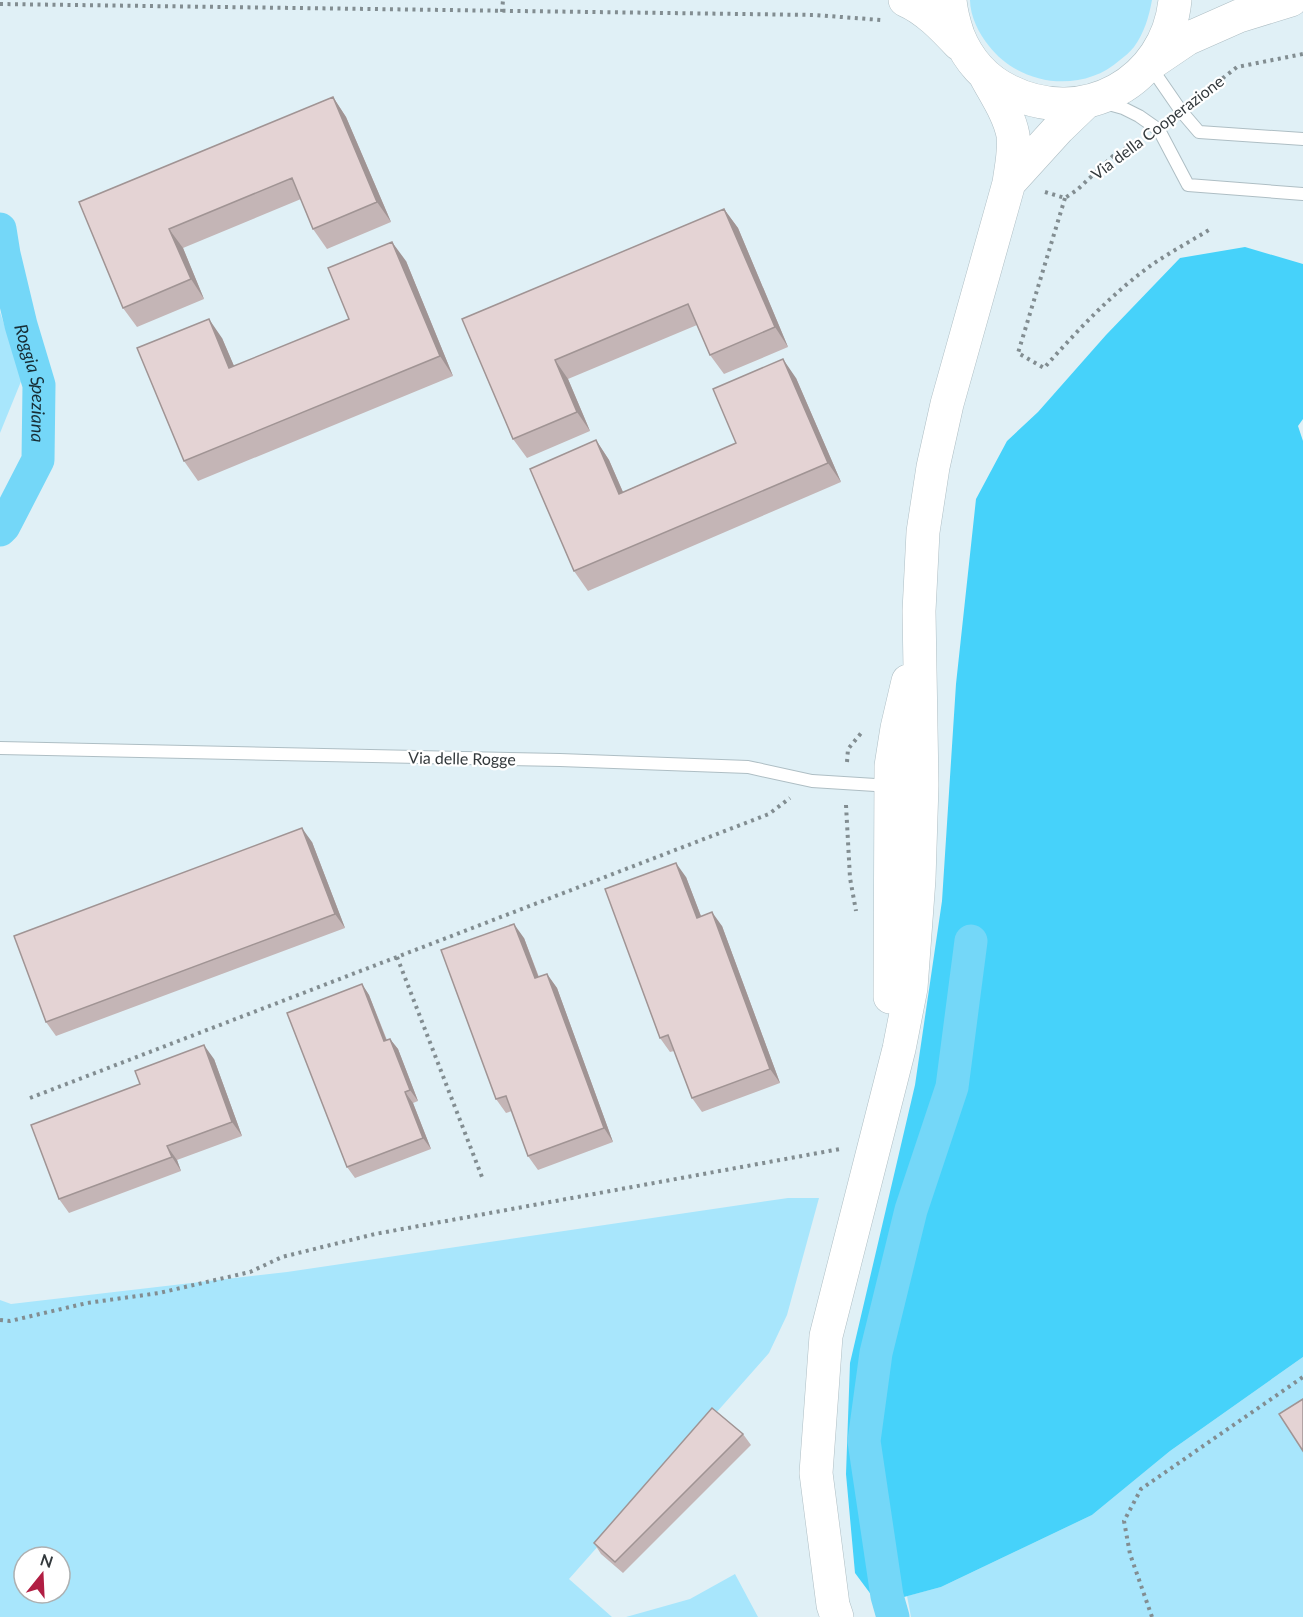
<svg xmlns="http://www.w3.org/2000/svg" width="1303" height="1617" viewBox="0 0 1303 1617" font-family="Lato,sans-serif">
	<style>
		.green { fill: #a8e6fc; fill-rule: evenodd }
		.forest { fill: #46d2fa }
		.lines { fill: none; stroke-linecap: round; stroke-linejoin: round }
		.canal { stroke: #74d7f8; stroke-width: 33 }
		.lane-casing { stroke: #aebec4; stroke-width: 14 }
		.secondary-casing { stroke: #aebec4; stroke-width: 34 }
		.path { stroke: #828d91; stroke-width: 4; stroke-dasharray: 3 4.5; stroke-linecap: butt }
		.lane { stroke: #fff; stroke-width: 12 }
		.secondary { stroke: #fff; stroke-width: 33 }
		.wall { fill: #c4b5b6 }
		.shaded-wall { fill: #a09494 }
		.building { fill: #e4d3d4; stroke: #a09494; stroke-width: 1.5 }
		.labels { text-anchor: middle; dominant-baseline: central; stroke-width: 4.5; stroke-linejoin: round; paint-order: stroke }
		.street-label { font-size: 16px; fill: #33393c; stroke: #fff }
		.water-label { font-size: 18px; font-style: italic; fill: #172e36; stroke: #fff }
	</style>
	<rect width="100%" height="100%" fill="#e0f0f6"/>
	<path class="green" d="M970 0H1152C1149 17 1144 33 1134 47 1130 52 1125 56 1120 60 1082 94 1020 86 989 46 979 34 970 16 970 0Z
		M0 312 22 379 0 433Z
		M788 1198H819L787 1315 769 1353 569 1579 612 1617H0V1300L11 1304 287 1272ZM24 1557H60V1593H24Z
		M1303 1357V1617H911L907 1596 941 1587 1092 1515 1170 1451Z
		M735 1574 758 1617H626L690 1599Z"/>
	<path class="forest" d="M1245 247 1303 264V419L1298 426 1303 441V1357L1170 1451 1092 1515 941 1587 878 1604 855 1573 846 1474 850 1363 915 1085 942 901 956 684 976 499 1007 441 1038 412 1106 335 1180 258Z"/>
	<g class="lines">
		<g class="canal">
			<path id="s1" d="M0 229 4 254 21 325 39 385 38 460 4 526 0 530"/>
			<path d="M893 1617 887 1596 864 1441 876 1353 911 1210 952 1087 971 941"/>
		</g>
		<g class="lane-casing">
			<path id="lane" d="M1150 66 1181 111 1199 132 1303 139
				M1105 103 1123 108 1139 116 1159 130 1188 185 1303 194
				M0 748 560 760 748 767 812 781 891 786"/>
		</g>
		<g class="secondary-casing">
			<path id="secondary" d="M905 0C926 9 943 27 959 44
				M950 0C951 13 954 23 958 35 968 60 986 80 1009 91 1083 128 1167 82 1175 0
				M1153 62 1187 39 1239 16 1291 0
				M1009 183 1059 128 1086 102
				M890 997 891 766 897 728 908 681
				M837 1617 833 1605 816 1473 826 1336 899 1049 911 988 919 879 922 785 919 611 923 532 933 467 947 404 1009 183C1011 168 1015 151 1013 135 1009 114 995 94 985 75"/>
		</g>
		<path class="path" d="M0 4 815 15 881 20
			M502 12 503 0
			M1199 97 1237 67 1303 54
			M1045 192 1065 198 1077 190 1113 156 1137 142
			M1065 198 1018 353 1044 368C1077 331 1112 293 1153 264 1172 251 1193 240 1212 228
			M847 762 848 749 862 732
			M846 805 850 878 856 911
			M397 957 482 1177
			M30 1098 769 814 790 798
			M0 1320 10 1321 87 1303 159 1293 250 1272 282 1257 375 1234 840 1149
			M1152 1617 1130 1554 1124 1521 1141 1489 1303 1377"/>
		<use href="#lane" class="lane"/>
		<use href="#secondary" class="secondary"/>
	</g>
	<path class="wall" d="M333 97 346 117 391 222 327 249 313 229 301 199 183 248 204 299 137 327 123 308 79 202Z
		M724 209 738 228 788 347 724 374 710 355 697 325 568 379 590 431 527 458 513 439 462 319Z
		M406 261 453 376 198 481 184 461 222 338 234 366 349 319Z
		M796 378 841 482 588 591 574 571 596 440 609 460 623 492 736 443Z
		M312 842 345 928 56 1036 46 1022Z
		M686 877 701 916 722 926 780 1083 702 1112 692 1098 674 1051 670 1052 660 1038Z
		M524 938 539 977 547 974 557 988 613 1142 538 1170 528 1156 512 1111 506 1113 496 1099Z
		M362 984 369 995 387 1040 390 1039 398 1049 418 1101 413 1103 431 1149 355 1178 347 1167Z
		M214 1059 242 1136 177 1160 181 1171 69 1213 59 1199Z
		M743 1434 751 1445 623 1573 601 1554 594 1543Z"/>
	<path class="shaded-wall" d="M333 97 346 117 391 222 377 202Z
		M724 209 738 228 788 347 775 327Z
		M169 229 183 248 204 299 191 279Z
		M392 242 406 261 453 376 440 356Z
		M209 319 222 338 243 387 229 368Z
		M783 359 796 378 841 482 828 463Z
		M555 360 568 379 590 431 577 412Z
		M596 440 609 460 632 513 619 494Z
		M302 828 312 842 345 928 335 914Z
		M676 863 686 877 707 932 697 918Z
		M712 912 722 926 780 1083 770 1069Z
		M514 924 524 938 544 992 535 978Z
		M547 974 557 988 613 1142 604 1128Z
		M362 984 369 995 391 1052 384 1041Z
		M390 1039 398 1049 418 1101 410 1090Z
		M204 1045 214 1059 242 1136 232 1122Z
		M405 1092 413 1103 431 1149 423 1138Z
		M167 1146 177 1160 181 1171 172 1157Z"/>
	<path class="building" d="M333 97 377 202 313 229 292 178 169 229 191 279 123 308 79 202Z
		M724 209 775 327 710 355 688 304 555 360 577 412 513 439 462 319Z
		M392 242 440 356 184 461 137 348 209 319 229 368 349 319 328 268Z
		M783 359 828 463 574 571 530 469 596 440 619 494 736 443 713 389Z
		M302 828 335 914 46 1022 14 936Z
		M676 863 697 918 712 912 770 1069 692 1098 668 1035 660 1038 605 889Z
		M514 924 535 978 547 974 604 1128 528 1156 506 1096 496 1099 441 950Z
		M362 984 384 1041 390 1039 410 1090 405 1092 423 1138 347 1167 287 1013Z
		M204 1045 232 1122 167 1146 172 1157 59 1199 31 1125 140 1084 135 1071Z
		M1303 1399V1451L1279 1414Z
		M712 1408 743 1434 615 1562 594 1543Z"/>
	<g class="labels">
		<g class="street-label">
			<text transform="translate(1157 127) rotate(-37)">Via della Cooperazione</text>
			<text transform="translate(462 758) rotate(1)">Via delle Rogge</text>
		</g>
		<g class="water-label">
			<text stroke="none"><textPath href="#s1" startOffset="158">Roggia Speziana</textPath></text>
		</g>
	</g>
	<g transform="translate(42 1575) rotate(18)"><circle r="28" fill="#ffffff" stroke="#adb0b1" stroke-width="1.5"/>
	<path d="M0-4.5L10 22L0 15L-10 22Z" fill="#b11e43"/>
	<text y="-9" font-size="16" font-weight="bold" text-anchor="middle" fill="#33393c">N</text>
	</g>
</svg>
